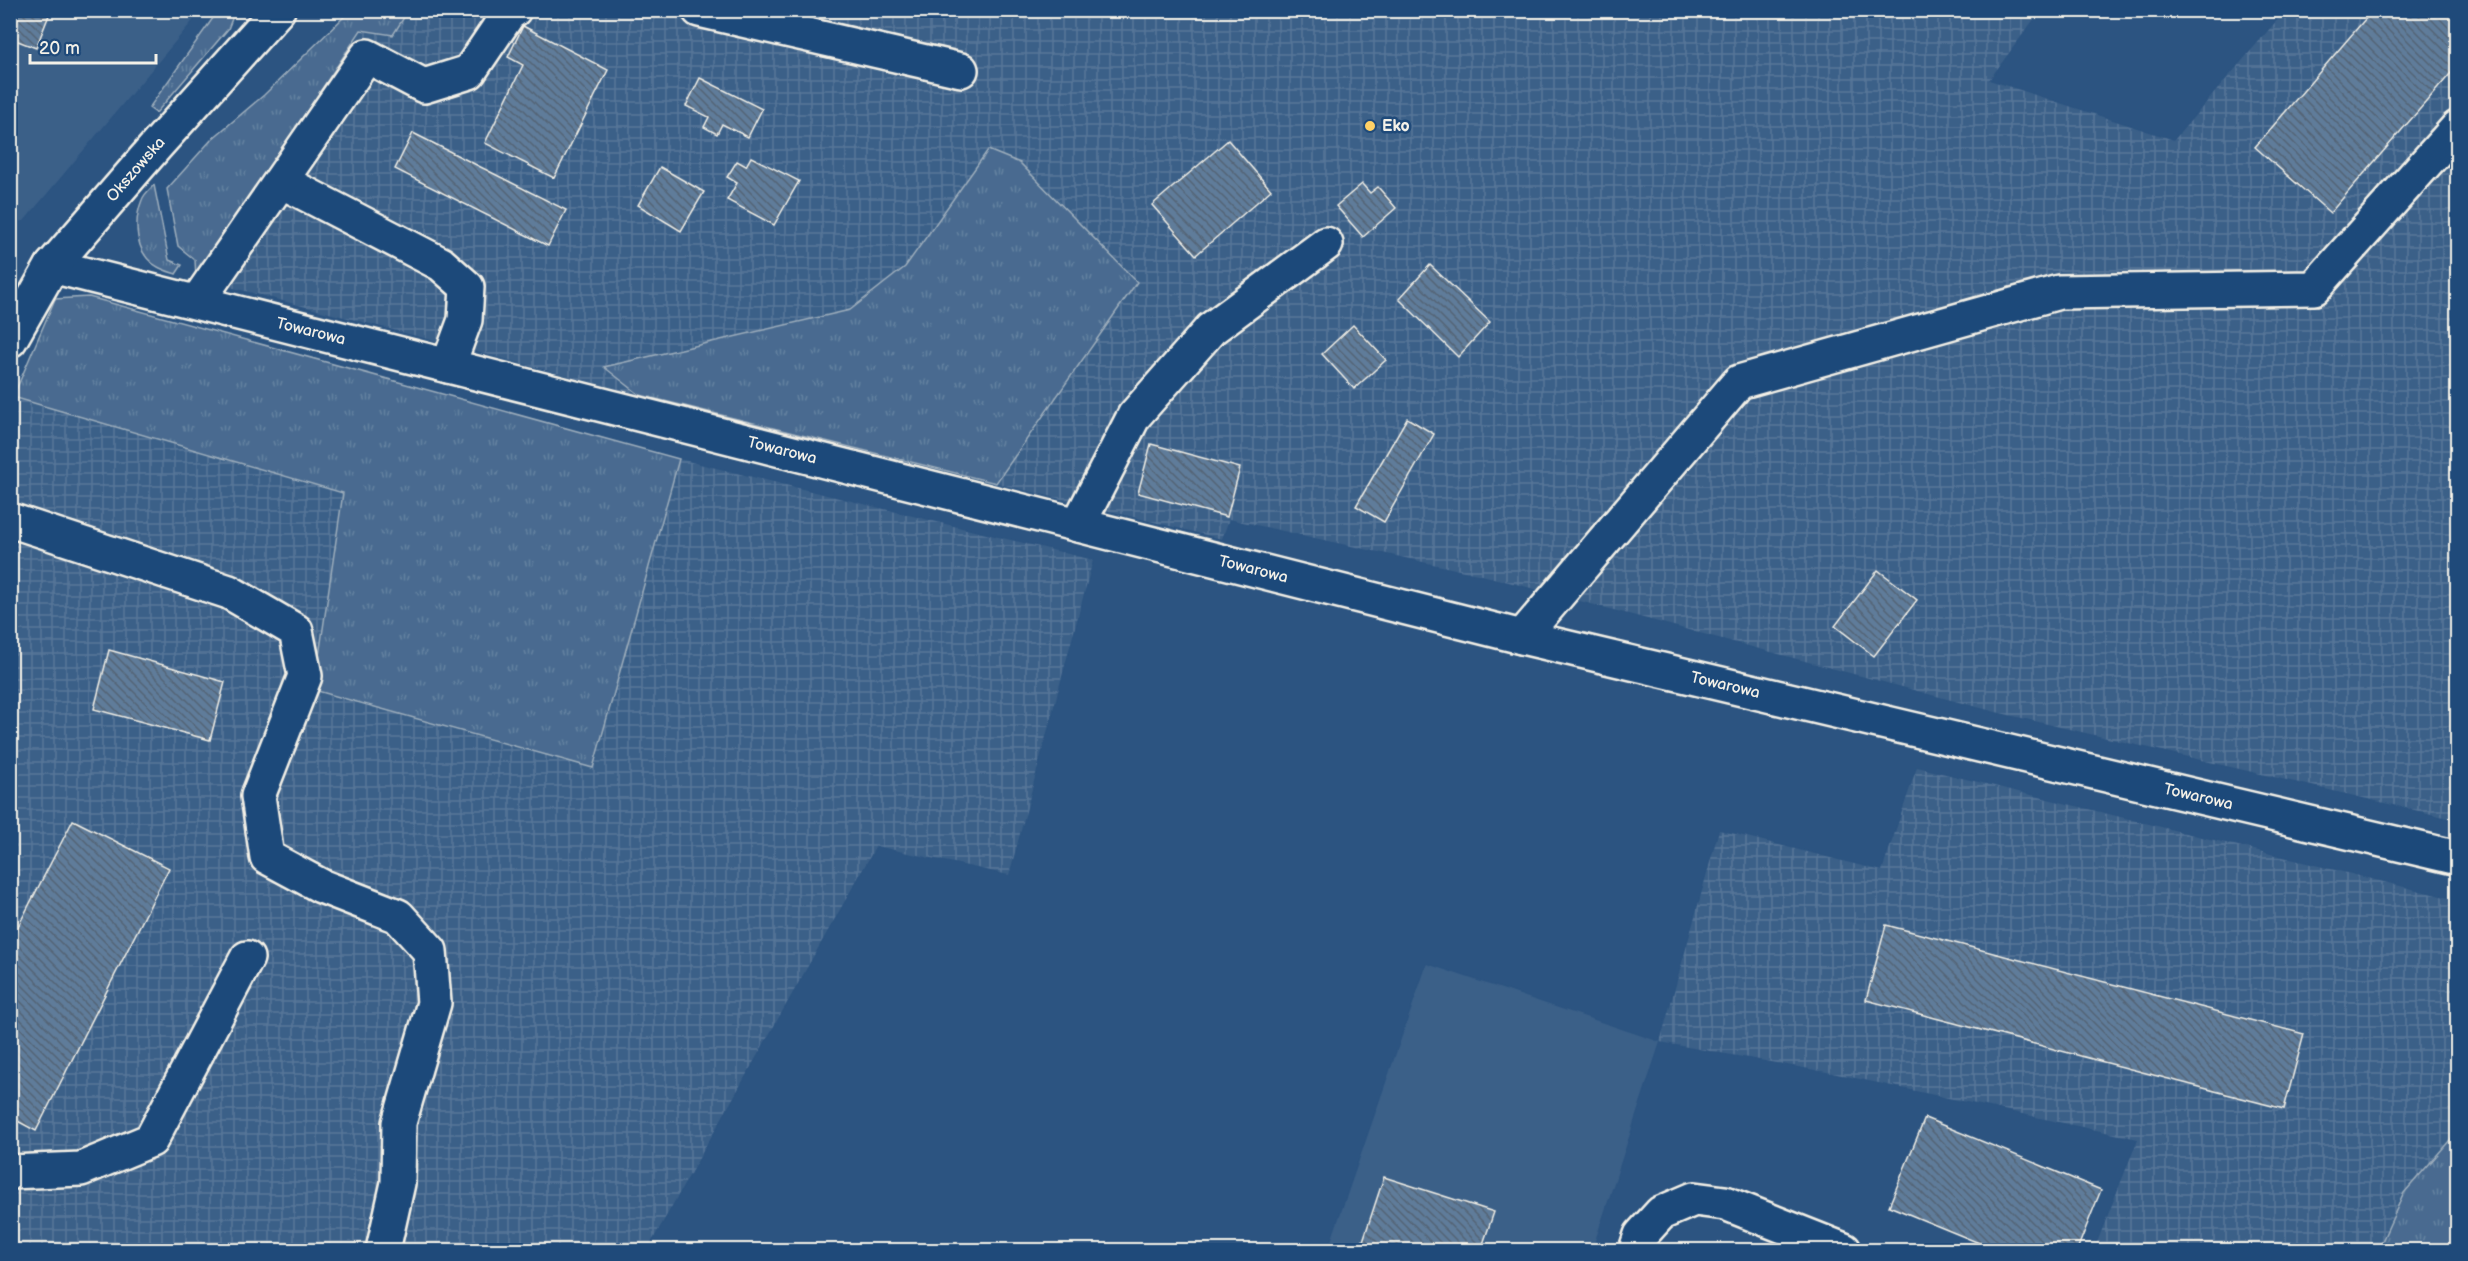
<svg xmlns="http://www.w3.org/2000/svg" width="2468" height="1261" viewBox="0 0 2468 1261" font-family="'Balsamiq Sans',sans-serif">
	<style>
		.built { fill: #3b6088 }
		.industrial { fill: url(#industrial-grid) }
		.grass { fill: url(#grass-tufts); stroke: #9eaebc; stroke-width: 1.5 }
		.building { fill: url(#building-back-hatch); stroke: #f4f1e8; stroke-width: 1.5 }
		.lines { fill: none; stroke-linecap: round; stroke-linejoin: round }
		.minor-casing { stroke: #f4f1e8; stroke-width: 38 }
		.major-casing { stroke: #f4f1e8; stroke-width: 38 }
		.minor { stroke: #1f4a7a; stroke-width: 33 }
		.major { stroke: #1f4a7a; stroke-width: 33 }
		.poi-dot { fill: #ffd166; stroke: #1f4a7a; stroke-width: 2 }
		.labels { text-anchor: middle; dominant-baseline: central; stroke-width: 5; stroke-linejoin: round; paint-order: stroke }
		.poi-label { font-size: 16px; font-weight: bold; fill: #f4f1e8; stroke: #1f4a7a; text-anchor: start }
		.street-label { font-size: 16px; fill: #f4f1e8; stroke: #1f4a7a }
	</style>
	<defs>
		<pattern id="industrial-grid" width="8" height="8" patternUnits="userSpaceOnUse" patternTransform="scale(1.5)"><rect width="8" height="8" fill="#3b6088"/><path d="M0 4h8M4 0v8" fill="none" stroke="#587799"/></pattern>
		<pattern id="grass-tufts" width="24" height="20" patternUnits="userSpaceOnUse" patternTransform="scale(1.5)"><rect width="24" height="20" fill="#496b90"/><path d="M3 7l-1-3M5 7V3M7 7l1-3M15 17l-1-3M17 17v-4M19 17l1-3" fill="none" stroke="#6481a0"/></pattern>
		<pattern id="building-back-hatch" width="6" height="6" patternUnits="userSpaceOnUse" patternTransform="scale(1.5)"><rect width="6" height="6" fill="#5e7b9a"/><path d="M-1 5l2 2M0 0l6 6M5-1l2 2" fill="none" stroke="#556474"/></pattern>
	</defs>
	<rect width="100%" height="100%" fill="#2c5481"/>
	<filter id="ink" filterUnits="userSpaceOnUse"><feTurbulence type="fractalNoise" baseFrequency=".0167" numOctaves="2"/><feDisplacementMap in="SourceGraphic" scale="12" xChannelSelector="R" yChannelSelector="G"/><feConvolveMatrix kernelMatrix="1 2 1 2 8 2 1 2 1" color-interpolation-filters="sRGB"/></filter>
	<g filter="url(#ink)">
		<path class="built" d="M10 11H201L24 221 11 222Z
			M1427 964 1660 1042 1592 1250H1328Z"/>
		<path class="industrial" d="M408 11H2040L1989 80 2174 140 2285 11H2457V820L1996 712 1482 575 1229 519 1222 539 996 483 1136 282 988 150 905 267 850 310 604 367 640 395 196 278 361 30 393 35Z
			M13 397 344 493 315 690 593 767 679 459 1093 560 1009 875 876 846 647 1250H11L10 403Z
			M1917 767 2457 900V1132L2404 1193 2378 1250H2094L2138 1139 1832 1073 1660 1042 1719 830 1882 871Z"/>
		<path class="grass" d="M218 11H235L228 29 156 113 149 108Z
			M350 11H408L393 35 361 30 196 278 195 260 178 246 167 189 212 139 264 95Z
			M988 150 1020 163 1137 282 996 483 640 395 604 367 850 310 905 267Z
			M154 185 169 260 182 265 176 274C170 272 163 270 158 267 135 255 133 222 142 200 144 194 150 189 154 185Z
			M89 297 679 459 593 768 314 690 343 493 13 397 55 299Z
			M2457 1132V1250H2378L2404 1193Z"/>
		<path class="building" d="M10 10H51L36 48 10 38Z
			M2373 10H2458V65L2330 213 2255 147Z
			M523 26 608 70 554 178 485 143 523 65 508 57Z
			M700 78 762 109 748 137 722 124 717 134 704 127 709 117 686 106Z
			M413 133 566 210 548 246 395 169Z
			M1228 140 1271 190 1196 255 1152 205Z
			M751 157 799 181 774 225 727 200 737 183 727 177 737 161 746 166Z
			M660 167 704 192 681 231 638 205Z
			M1362 184 1370 193 1378 187 1396 208 1363 237 1336 206Z
			M1430 265 1490 322 1458 357 1399 299Z
			M1353 325 1386 360 1354 389 1322 354Z
			M1407 418 1434 434 1384 522 1356 506Z
			M1151 444 1240 468 1227 517 1138 493Z
			M1878 570 1917 600 1874 656 1835 626Z
			M109 650 225 682 210 740 94 709Z
			M73 820 169 868 36 1131 10 1117V942Z
			M1886 925 2304 1034 2284 1109 1866 1000Z
			M1925 1118 2101 1190 2077 1250H1996L1889 1206Z
			M1384 1177 1494 1212 1481 1250H1360Z"/>
		<g class="lines">
			<g class="minor-casing">
				<g id="minor">
					<path d="M699 10 961 70"/>
					<path d="M281 181 441 264 467 287 465 320 448 366"/>
					<path id="s1" d="M52 266 1522 637 2458 858"/>
					<path d="M197 302 367 56 424 86 469 72 509 13 514 10"/>
					<path d="M10 520 229 592 296 631 305 676 258 796 267 857 321 886 398 916 430 951 434 1003 399 1123 398 1183 383 1250"/>
					<path d="M1078 525 1134 416 1211 329 1326 244"/>
					<path d="M1522 637 1739 382 2059 292 2314 288 2458 127"/>
					<path d="M10 1172 81 1169 151 1140 247 958"/>
					<path d="M1636 1250 1641 1235 1661 1213 1694 1199 1725 1203 1844 1250"/>
				</g>
			</g>
			<g class="major-casing">
				<g id="major">
					<path id="s2" d="M10 340 52 266 156 146 278 10"/>
				</g>
			</g>
			<use href="#minor" class="minor"/>
			<use href="#major" class="major"/>
		</g>
	</g>
	<circle class="poi-dot" cx="1370" cy="126" r="6"/>
	<g class="labels">
		<g class="poi-label">
			<text x="1382" y="126">Eko</text>
		</g>
		<g class="street-label">
			<text stroke="none"><textPath href="#s2" startOffset="213">Okszowska</textPath></text>
			<text stroke="none"><textPath href="#s1" startOffset="267">Towarowa</textPath></text>
			<text stroke="none"><textPath href="#s1" startOffset="753">Towarowa</textPath></text>
			<text stroke="none"><textPath href="#s1" startOffset="1239">Towarowa</textPath></text>
			<text stroke="none"><textPath href="#s1" startOffset="1725">Towarowa</textPath></text>
			<text stroke="none"><textPath href="#s1" startOffset="2211">Towarowa</textPath></text>
		</g>
	</g>
	<rect width="2468" height="1261" fill="none" stroke="#1f4a7a" stroke-width="36"/>
	<rect x="18" y="18" width="2432" height="1225" fill="none" stroke="#f4f1e8" stroke-width="2" filter="url(#ink)"/>
	<path d="M30 54v9h126v-9" fill="none" stroke="#f4f1e8" stroke-width="3"/>
	<text x="39" y="54" font-size="18" fill="#f4f1e8" stroke="#1f4a7a" stroke-width="4.5" paint-order="stroke">20 m</text>
</svg>
